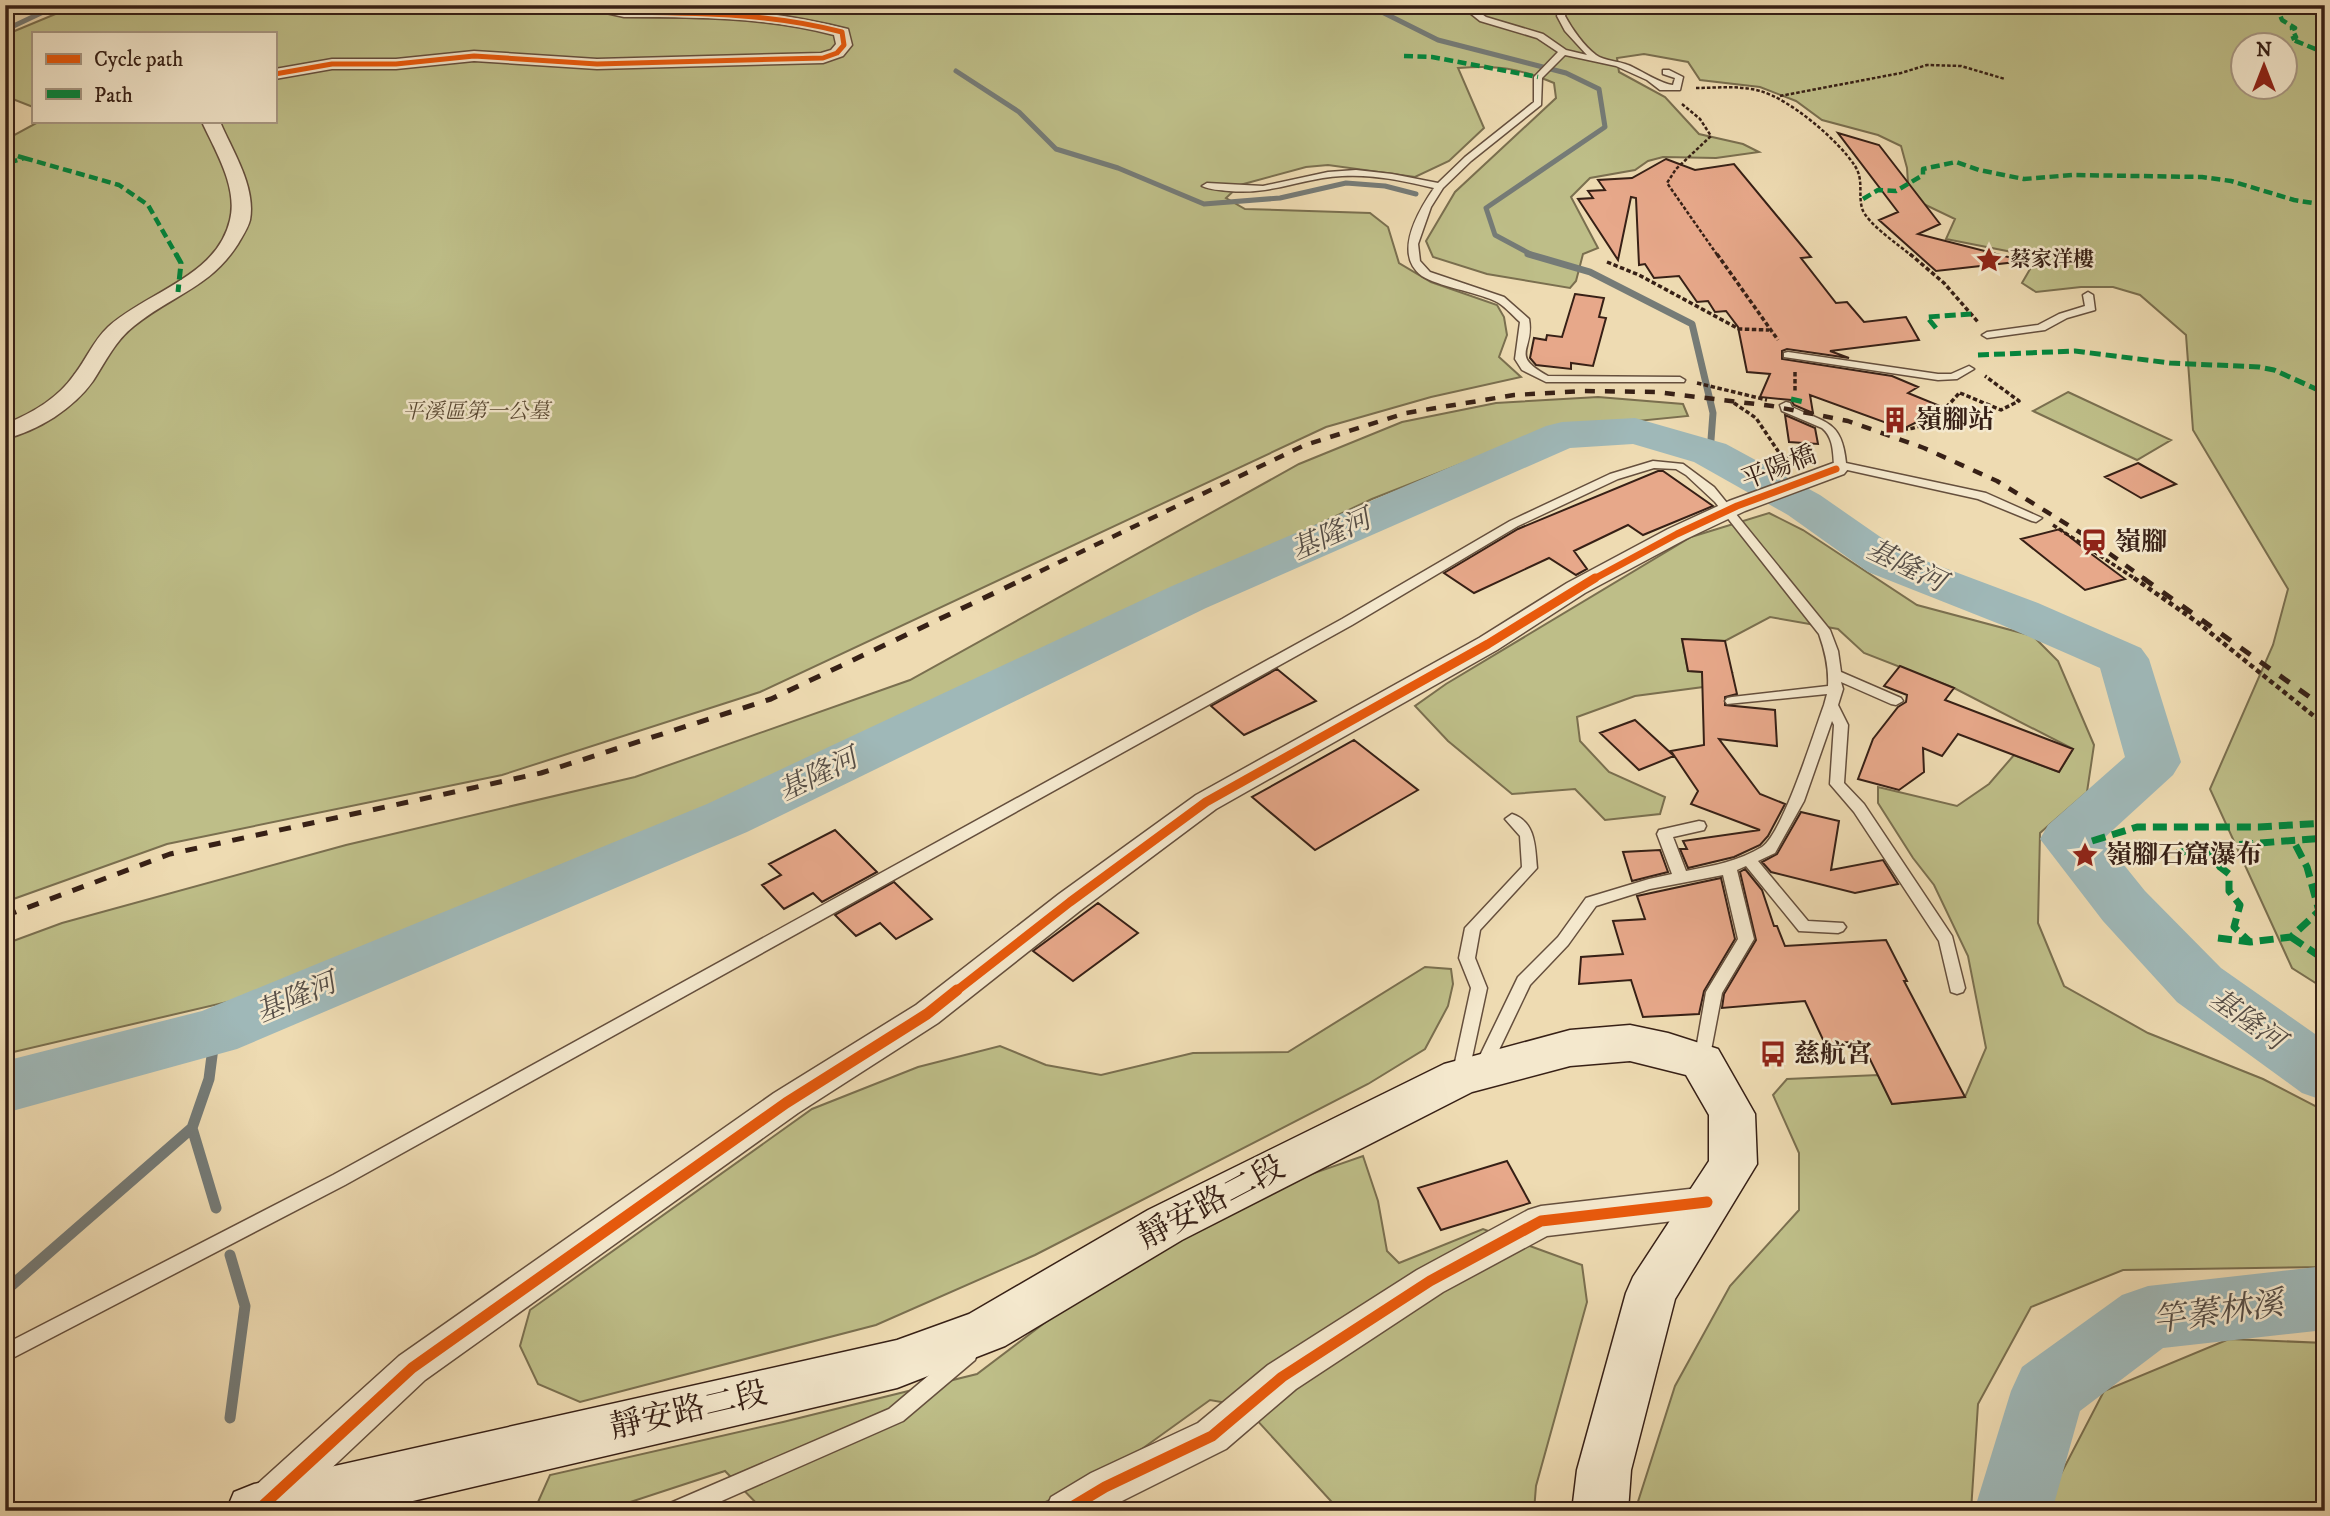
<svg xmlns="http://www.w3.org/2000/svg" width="2330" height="1516" viewBox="0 0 2330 1516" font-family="'IM FELL DW Pica','Noto Serif TC',serif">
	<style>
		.green { fill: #bebe88; stroke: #7a6f4f; stroke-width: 2; fill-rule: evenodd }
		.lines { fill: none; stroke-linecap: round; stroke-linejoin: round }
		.stream-far2 { stroke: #757b77; stroke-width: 5 }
		.stream-far1 { stroke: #757b77; stroke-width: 7 }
		.stream { stroke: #757b77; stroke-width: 11 }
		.river { fill: #9fb8b8; fill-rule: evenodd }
		.building { fill: #e7a88a; stroke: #372016; stroke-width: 2 }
		.lane-casing { stroke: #654f3d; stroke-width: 3 }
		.street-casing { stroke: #654f3d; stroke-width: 3 }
		.secondary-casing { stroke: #372016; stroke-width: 3 }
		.path-far2 { stroke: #372016; stroke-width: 2.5; stroke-dasharray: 3.5 2; stroke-linecap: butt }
		.path-far1 { stroke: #372016; stroke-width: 3.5; stroke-dasharray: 4.5 2.5; stroke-linecap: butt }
		.path { stroke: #372016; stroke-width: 4.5; stroke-dasharray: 5 3.5; stroke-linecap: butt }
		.lane { fill: #f4e8cd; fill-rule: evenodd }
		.street { fill: #f4e8cd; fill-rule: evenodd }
		.secondary { fill: #f4e8cd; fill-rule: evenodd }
		.rail-far1 { stroke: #372016; stroke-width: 4.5; stroke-dasharray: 10 10; stroke-linecap: butt }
		.rail { stroke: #372016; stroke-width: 5; stroke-dasharray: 12 12; stroke-linecap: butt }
		.quiet-far2 { stroke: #00873e; stroke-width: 4.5; stroke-dasharray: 9 4.5; stroke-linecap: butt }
		.quiet-far1 { stroke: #00873e; stroke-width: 5; stroke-dasharray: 11 5; stroke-linecap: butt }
		.quiet { stroke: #00873e; stroke-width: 7; stroke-dasharray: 14 7; stroke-linecap: butt }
		.cycleway-far3-casing { stroke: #f4e8cd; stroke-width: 8 }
		.cycleway-far2-casing { stroke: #f4e8cd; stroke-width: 10 }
		.cycleway-far1-casing { stroke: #f4e8cd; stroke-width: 13 }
		.cycleway-casing { stroke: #f4e8cd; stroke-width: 16 }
		.cycleway-far3 { stroke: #e8590c; stroke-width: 5 }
		.cycleway-far2 { stroke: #e8590c; stroke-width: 7 }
		.cycleway-far1 { stroke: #e8590c; stroke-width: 9 }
		.cycleway { stroke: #e8590c; stroke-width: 11 }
		.labels { text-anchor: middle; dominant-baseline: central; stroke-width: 5; stroke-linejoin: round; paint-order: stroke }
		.far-poi-label { font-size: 21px; font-weight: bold; fill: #372016; stroke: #f4e8cd; text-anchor: start }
		.far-park-label { font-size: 21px; font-style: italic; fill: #594832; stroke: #f4e8cd }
		.poi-label { font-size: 26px; font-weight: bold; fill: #372016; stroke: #f4e8cd; text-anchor: start }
		.street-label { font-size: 26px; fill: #372016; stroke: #f4e8cd }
		.water-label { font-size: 28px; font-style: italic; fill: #564e47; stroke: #f4e8cd }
		.near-street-label { font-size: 32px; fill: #372016; stroke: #f4e8cd }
		.near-water-label { font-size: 33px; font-style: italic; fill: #564e47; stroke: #f4e8cd }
	</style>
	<rect width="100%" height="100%" fill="#eedbb2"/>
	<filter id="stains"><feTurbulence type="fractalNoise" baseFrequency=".00286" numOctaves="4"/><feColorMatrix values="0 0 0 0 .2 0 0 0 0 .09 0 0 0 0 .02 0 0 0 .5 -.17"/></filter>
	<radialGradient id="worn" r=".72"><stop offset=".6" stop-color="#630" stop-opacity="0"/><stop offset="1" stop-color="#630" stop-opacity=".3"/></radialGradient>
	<path class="green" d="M77 5H2325V989L2292 968 2210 789 2273 645 2288 589 2193 430 2186 335 2140 295 2113 287H2081L2036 292 2022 283 2033 264 2017 253 1946 239 1955 219 1909 197 1907 168 1901 146 1878 135 1822 120 1796 101 1760 87 1700 80 1688 62 1644 54 1617 58 1619 72 1665 97 1699 134 1743 144 1759 152 1716 158 1663 157 1648 161 1635 170 1590 178 1571 197 1598 248 1583 254 1576 281 1570 288 1487 274 1433 257 1426 241 1455 192 1556 98 1554 83C1518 68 1498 65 1458 68L1484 128 1449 161 1415 177 1328 165 1306 167 1240 185 1226 198 1245 209 1370 213 1388 227 1399 263 1431 282 1497 305 1504 317 1507 335 1499 357 1521 377 1431 397 1326 427 760 692 502 775 167 844 5 902V140L40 121H275V33H33V107L5 96V35ZM2242 46H2284V88H2242Z
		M2068 392 2171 440 2137 460 2033 411Z
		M1598 397 1683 404 1688 416 1547 430 1372 499 670 830 314 975 257 995 5 1054V944L62 923 346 845 635 777 910 680 1299 464 1402 422 1496 403Z
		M1769 513 1803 530 1917 605 2033 636 2058 661 2094 745 2087 792 2040 833 2038 923 2064 986 2148 1033 2263 1079 2325 1111V1267L2123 1270 2031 1307 1978 1404 1971 1511H1635L1675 1386 1730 1286 1799 1210V1153L1773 1095 1787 1079 1878 1075 1892 1104 1965 1097 1986 1048 1968 956 1934 885 1913 858 1878 803V787L1957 806 1989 784 2014 755 2059 772 2073 749 1954 688 1864 653 1838 629 1770 617 1725 641 1682 639 1688 671 1732 673 1726 684 1635 696 1577 717 1580 741 1609 772 1665 797 1660 814 1605 820 1575 789 1512 794 1448 741 1415 706 1446 684 1691 537Z
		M1425 967 1451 969 1453 984 1448 1006 1425 1049 1368 1084 1035 1255 876 1325 580 1402 538 1384 520 1346 530 1310 812 1109 918 1067 1000 1046 1046 1065 1101 1075 1193 1053 1288 1052Z
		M1363 1156 1378 1201 1387 1251 1399 1263 1483 1229 1582 1265 1587 1302 1536 1486 1534 1511H1340L1244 1406 1210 1400 1114 1469 1027 1511H764L725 1471 603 1511H534L550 1475 783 1422 977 1374 1059 1312 1260 1192Z
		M2229 1339 2325 1343V1511H2047L2052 1491 2104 1391Z"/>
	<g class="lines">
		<path class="stream-far2" d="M1368 5 1438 40 1566 73 1599 89 1605 127 1486 208 1495 235 1534 256
			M5 30 58 5
			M956 71 1019 112 1056 149 1118 168 1204 204 1280 198 1346 183 1385 186 1416 194"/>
		<path class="stream-far1" d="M1528 254 1590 272 1692 324 1713 413 1710 453"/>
		<path class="stream" d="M215 1032 209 1079 192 1128 216 1208
			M230 1255 245 1306 230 1418
			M5 1291 192 1128"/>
		<path class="river" d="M1635 418 1726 444 1820 495 1902 552 2038 603 2141 648 2149 659 2181 762 2173 775 2103 839 2145 891 2221 968 2325 1041V1101L2302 1093 2177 1002 2103 921 2040 839 2048 825 2125 757 2100 668 2002 625 1868 572 1788 515 1694 462 1633 444 1570 448 1206 608 747 832 237 1049 5 1113V1061L202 1011 707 804 1172 586 1546 426 1562 422Z
			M2325 1266V1330L2163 1348 2080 1411 2052 1511H1974L2011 1391 2022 1367 2122 1295 2148 1286Z"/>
	</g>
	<path class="building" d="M1838 133 1879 145 1940 224 1918 234 2016 259V262L1936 271 1879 220 1898 212Z
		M1666 159 1695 170 1734 164 1811 257 1801 258 1836 303 1847 302 1864 322 1906 317 1919 340 1830 351 1849 358 1787 349 1782 351V359L1892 376 1918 387 1908 393 1945 408 1903 429 1810 395 1813 413 1794 405 1791 400 1760 397 1770 374 1747 372 1738 327 1726 311 1715 312 1708 301 1697 302 1679 276 1654 278 1645 264 1639 265 1636 198 1631 197 1618 260 1578 199 1593 198 1588 191 1605 190 1598 180 1632 178Z
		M1575 294 1604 298 1599 317 1606 318 1593 366 1571 363V369L1536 365 1530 358 1534 338 1546 340 1547 335 1562 337Z
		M1785 415 1815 428 1818 444 1789 442Z
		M2138 463 2176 484 2141 498 2105 477Z
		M1658 471H1663L1713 506 1643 535 1628 525 1574 551 1587 569 1576 575 1549 558 1474 593 1444 573 1518 529Z
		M2060 529 2090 553 2125 579 2085 590 2021 539Z
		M1682 639 1725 641 1737 694 1725 697V705L1775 710 1777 746 1719 739 1760 794 1785 804 1768 836 1760 845 1734 857 1688 868 1680 849H1687L1683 841 1760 830 1691 804 1698 791 1671 751 1704 745 1702 672 1688 671Z
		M1900 666 1954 688 1945 700 2073 749 2059 772 1958 734 1942 756 1923 748 1924 772 1899 790 1858 779 1873 739 1898 707 1906 702 1907 695 1884 686Z
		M1277 669 1316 701 1244 735 1211 706Z
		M1635 720 1674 756 1639 770 1600 733Z
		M1354 740 1418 790 1315 850 1252 797Z
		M1801 812 1839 821 1831 870 1883 860 1898 884 1855 893 1771 872 1762 862 1777 854Z
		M835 830 877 872 822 902 813 893 784 909 762 885 781 875 769 864Z
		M1660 850 1668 872 1632 881 1623 852Z
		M1745 869 1762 890 1774 926H1777L1785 946 1886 940 1907 981H1904L1965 1097 1892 1104 1861 1041 1825 1044 1805 1001 1722 1008 1724 994 1756 940 1740 872Z
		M1721 878 1735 939 1704 991 1699 1014 1643 1017 1631 980 1579 984 1581 957 1623 954 1613 921 1645 919 1637 896Z
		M894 882 932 919 896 939 880 923 856 936 835 915Z
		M1098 903 1138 933 1073 981 1033 951Z
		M1507 1161 1530 1203 1441 1230 1418 1188Z"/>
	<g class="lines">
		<g class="lane-casing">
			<path id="lane" d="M1460 5H1469L1486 17 1543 34 1566 50 1587 55 1565 31 1557 16 1560 5H1568L1565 16C1572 29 1584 46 1596 55 1604 61 1619 61 1628 65 1640 70 1663 85 1673 85L1675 78 1663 74V70H1669L1683 77 1680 90H1660L1647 80 1616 66 1565 55 1542 78 1541 105 1471 161 1443 188 1431 207 1418 244 1420 261 1430 272 1504 297 1529 319C1535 351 1508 354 1548 376L1680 377 1685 380 1684 382H1546L1522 370 1515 359 1520 322C1512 315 1504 305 1495 301 1476 292 1437 286 1422 276 1392 254 1419 210 1434 188 1404 181 1373 174 1342 176 1301 178 1273 195 1229 191 1220 190 1210 190 1202 186L1207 183 1263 186 1328 172 1356 170 1392 174 1438 183 1465 157 1534 102V77L1558 52 1537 38 1480 21Z
				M2088 292 2093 295 2095 310 2067 318 2045 330 1987 338 1982 335 1987 332 2038 325 2059 314 2085 306 2083 295Z
				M1788 352 1938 374H1951L1969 366 1974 369 1957 379 1938 380 1784 357V353Z
				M1786 402 1790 403 1792 407C1825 423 1842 420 1846 463L1986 493 2042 518 2036 522 2032 521 1978 499 1843 469 1836 472 1832 471 1830 469 1834 464C1833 451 1833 437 1822 428L1782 411 1780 405Z
				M1653 461 1683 464 1714 487 1830 630 1838 651 1841 672 1901 698 1903 701 1896 705 1891 704 1841 682 1843 689 1838 705 1848 725 1844 783 1864 804 1952 936 1965 988 1963 992 1957 994 1951 992 1939 941 1854 812 1830 784 1834 725 1832 721 1804 801 1775 853 1758 861 1808 921 1843 923 1846 927 1843 931 1838 933 1799 931 1746 866 1737 870 1754 939 1722 993 1708 1066 1702 1068 1696 1066 1694 1061 1706 992 1738 939 1723 875 1650 889 1596 906 1568 945 1530 985 1488 1073 1482 1075 1476 1073 1474 1068 1518 977 1558 937 1586 898 1649 879 1672 874 1657 834 1659 830 1699 821 1704 822 1706 826 1704 830 1673 837 1686 871C1712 866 1739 861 1762 847 1783 833 1814 732 1824 705L1827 694 1727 704 1725 701 1727 698 1732 697 1828 686C1829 667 1825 651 1819 634L1715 502 1686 475 1676 469 1654 468 1618 479 1518 526 1352 625 345 1185 5 1362V1344L333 1175 1342 619 1510 521 1610 474Z
				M1512 814C1536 822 1535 847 1537 868L1480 930 1475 958 1487 988 1468 1076 1466 1081 1460 1083 1454 1081 1452 1076 1471 988 1459 958 1465 928 1522 867 1520 836 1505 819Z
				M968 1345 975 1348 977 1354 975 1360 903 1421 699 1511H665L668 1504 889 1409 961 1348Z"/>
		</g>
		<g class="street-casing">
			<path id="street" d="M599 5C682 5 767 8 848 29L852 45 843 56 823 63 597 69 474 61 396 69H332L275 79V69L332 59H396L474 51 597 59 821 53 831 50 836 44 834 35C765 17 695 17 624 17L606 13Z
				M205 121H223L221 124C233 152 256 187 250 220 248 228 242 237 238 244 210 288 172 295 134 326 115 341 106 361 93 381 73 409 39 430 5 439V424C31 414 58 398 74 375 86 360 93 341 108 327 146 292 217 277 230 220 238 188 216 152 203 124Z
				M1836 462 1844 464 1848 469 1844 474 1745 511 1686 539 1585 593 1497 650 1216 809 1081 910 938 1023 798 1113 425 1380 286 1511H252L248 1501 254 1487 399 1356 774 1093 916 1005 1059 894 1196 795 1479 638 1567 583 1668 529 1729 501Z
				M1707 1187 1719 1191 1725 1202 1719 1213 1707 1217 1547 1236 1443 1292 1296 1389 1226 1449 1102 1511H1045L1051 1497 1091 1473 1198 1423 1268 1365 1417 1270 1528 1210 1541 1206Z"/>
		</g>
		<g class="secondary-casing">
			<path id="secondary" d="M1630 1025 1668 1033 1718 1049 1755 1114 1757 1164 1675 1299 1631 1470 1628 1511H1572L1577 1470 1626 1293 1633 1277 1709 1161V1115L1686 1075 1630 1061 1570 1066 1472 1092 1182 1240 1005 1346 897 1388 370 1511H226L234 1492 254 1484 897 1340 969 1314 1148 1210 1444 1064 1570 1030Z"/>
		</g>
		<path class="path-far2" d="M1696 88C1717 88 1739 85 1760 91 1790 99 1838 140 1855 166 1864 180 1858 194 1862 208 1866 223 1899 245 1912 256
			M1780 96 1901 73 1927 65 1961 66 2005 79
			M1682 104 1700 119 1711 136 1676 169 1667 183 1718 256"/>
		<path class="path-far1" d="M1717 254 1778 340
			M1910 254 1944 283 1978 322
			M1607 262 1639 275 1739 329 1769 330
			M1795 372V391
			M1697 383 1767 400
			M1960 393 2001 410 2019 401 1985 376
			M1734 403 1756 418 1780 454 1798 459
			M1890 425C1895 426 1902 429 1907 429 1926 428 1948 407 1959 393
			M2053 525 2137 580"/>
		<path class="path" d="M2134 578 2197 622 2325 725"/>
		<use href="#lane" class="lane"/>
		<use href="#street" class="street"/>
		<use href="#secondary" class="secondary"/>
		<path class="rail-far1" d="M1022 580 1305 445 1406 413 1514 395 1584 391 1656 392 1772 406 1848 421 1924 448 1997 481 2081 533 2146 580"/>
		<path class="rail" d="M2143 578 2325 708
			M5 916 170 854 541 773 771 699 1026 578"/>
		<path class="quiet-far2" d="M2286 5 2280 15 2282 20 2295 28 2292 29 2296 37 2291 39 2325 53
			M1404 56 1432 57 1538 77
			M5 152 24 158 5 164
			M24 158 119 185 148 205 177 256
			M1863 199 1878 190 1896 191 1923 175V169L1956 162 1979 170 2024 179 2072 175 2202 177 2231 181 2294 200 2325 205"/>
		<path class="quiet-far1" d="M176 254 181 263 178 292
			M1936 328 1927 317 1971 314
			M1978 355 2075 351 2170 363 2259 367 2274 370 2325 393
			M1791 399 1804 402"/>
		<path class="quiet" d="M2092 841 2137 827H2259L2325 823
			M2207 847 2220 867 2229 874V891L2240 905 2234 927 2250 942
			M2177 853 2207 847 2325 838
			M2291 937 2325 960
			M2218 938 2250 942 2291 937 2319 911 2307 867 2293 840"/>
		<g class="cycleway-far3-casing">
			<path id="cycleway-far3" d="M275 74 332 64H396L474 56 597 64 823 58 837 53 844 45 842 32C770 13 698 13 624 12L612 10 607 5"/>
		</g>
		<g class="cycleway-far2-casing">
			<path id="cycleway-far2" d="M1592 580 1677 534 1737 506 1836 469"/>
		</g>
		<g class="cycleway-far1-casing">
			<path id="cycleway-far1" d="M955 992 1070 902 1206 802 1488 644 1595 578"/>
		</g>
		<g class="cycleway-casing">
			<path id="cycleway" d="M258 1510 412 1368 786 1103 927 1014 957 990
				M1065 1511 1105 1487 1212 1436 1282 1377 1430 1281 1541 1221 1707 1202"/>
		</g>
		<use href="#cycleway-far3" class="cycleway-far3"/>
		<use href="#cycleway-far2" class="cycleway-far2"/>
		<use href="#cycleway-far1" class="cycleway-far1"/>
		<use href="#cycleway" class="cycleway"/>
	</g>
	<defs>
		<g id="sight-bare" transform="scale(2.1)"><path d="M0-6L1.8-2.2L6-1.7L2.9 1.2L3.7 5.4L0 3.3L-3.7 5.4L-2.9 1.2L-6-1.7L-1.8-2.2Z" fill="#8f2418" stroke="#f4e8cd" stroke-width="2.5" paint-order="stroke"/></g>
		<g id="building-bare" transform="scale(2.1)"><path d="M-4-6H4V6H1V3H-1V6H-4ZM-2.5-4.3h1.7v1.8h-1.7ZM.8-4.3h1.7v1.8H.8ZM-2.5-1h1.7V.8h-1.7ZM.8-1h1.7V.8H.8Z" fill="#8f2418" stroke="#f4e8cd" stroke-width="2.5" paint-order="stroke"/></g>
		<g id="station-bare" transform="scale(2.1)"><path d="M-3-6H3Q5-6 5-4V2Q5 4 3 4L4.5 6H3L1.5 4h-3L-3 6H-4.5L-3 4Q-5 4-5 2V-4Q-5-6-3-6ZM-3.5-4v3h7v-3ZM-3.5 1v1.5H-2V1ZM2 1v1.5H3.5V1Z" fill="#8f2418" stroke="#f4e8cd" stroke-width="2.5" paint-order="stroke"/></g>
		<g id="bus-bare" transform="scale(2.1)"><path d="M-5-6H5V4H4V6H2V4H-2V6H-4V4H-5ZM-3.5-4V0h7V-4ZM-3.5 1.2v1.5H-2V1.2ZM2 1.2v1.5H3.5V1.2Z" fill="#8f2418" stroke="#f4e8cd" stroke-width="2.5" paint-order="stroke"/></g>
	</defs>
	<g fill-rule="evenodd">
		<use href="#sight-bare" x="1989" y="260"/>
		<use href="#building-bare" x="1895" y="420"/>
		<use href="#station-bare" x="2094" y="542"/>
		<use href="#sight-bare" x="2085" y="855"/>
		<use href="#bus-bare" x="1773" y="1054"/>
	</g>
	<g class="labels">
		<g class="far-poi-label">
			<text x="2010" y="260">蔡家洋樓</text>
		</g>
		<g class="far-park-label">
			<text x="476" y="412">平溪區第一公墓</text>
		</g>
		<g class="poi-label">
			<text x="1916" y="420">嶺腳站</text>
			<text x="2115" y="542">嶺腳</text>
			<text x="2106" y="855">嶺腳石窟瀑布</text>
			<text x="1794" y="1054">慈航宮</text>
		</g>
		<g class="street-label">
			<text transform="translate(1779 468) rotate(-21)">平陽橋</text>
		</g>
		<g class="water-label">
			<text transform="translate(1331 535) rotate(-24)">基隆河</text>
			<text transform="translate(1906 566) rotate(26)">基隆河</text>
			<text transform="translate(818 775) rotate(-26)">基隆河</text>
			<text transform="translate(296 998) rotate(-23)">基隆河</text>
			<text transform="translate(2247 1020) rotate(35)">基隆河</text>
		</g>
		<g class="near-street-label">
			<text transform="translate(1212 1203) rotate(-28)">靜安路二段</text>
			<text transform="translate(689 1411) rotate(-13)">靜安路二段</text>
		</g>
		<g class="near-water-label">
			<text transform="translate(2218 1313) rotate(-8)">竿蓁林溪</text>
		</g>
	</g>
	<rect width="2330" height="1516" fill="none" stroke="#eedbb2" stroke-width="28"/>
	<rect x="7" y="7" width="2316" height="1502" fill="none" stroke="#372016" stroke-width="3.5"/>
	<rect x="14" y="14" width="2302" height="1488" fill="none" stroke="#372016" stroke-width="2"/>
	<rect x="32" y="32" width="245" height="91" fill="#f4e8cd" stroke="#a89884" stroke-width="2"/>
	<rect x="46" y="54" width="35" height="10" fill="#e8590c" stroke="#a89884" stroke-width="2"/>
	<text x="94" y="66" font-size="21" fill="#372016">Cycle path</text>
	<rect x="46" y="89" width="35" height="10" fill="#00873e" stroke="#a89884" stroke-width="2"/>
	<text x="94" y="102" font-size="21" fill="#372016">Path</text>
	<g transform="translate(2264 66)"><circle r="33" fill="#f4e8cd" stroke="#a89884" stroke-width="2"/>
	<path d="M0-5L12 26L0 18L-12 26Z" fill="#8f2418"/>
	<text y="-10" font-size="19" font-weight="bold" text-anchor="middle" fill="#372016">N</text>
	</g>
	<rect width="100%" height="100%" filter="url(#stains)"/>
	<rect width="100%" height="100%" fill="url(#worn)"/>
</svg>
